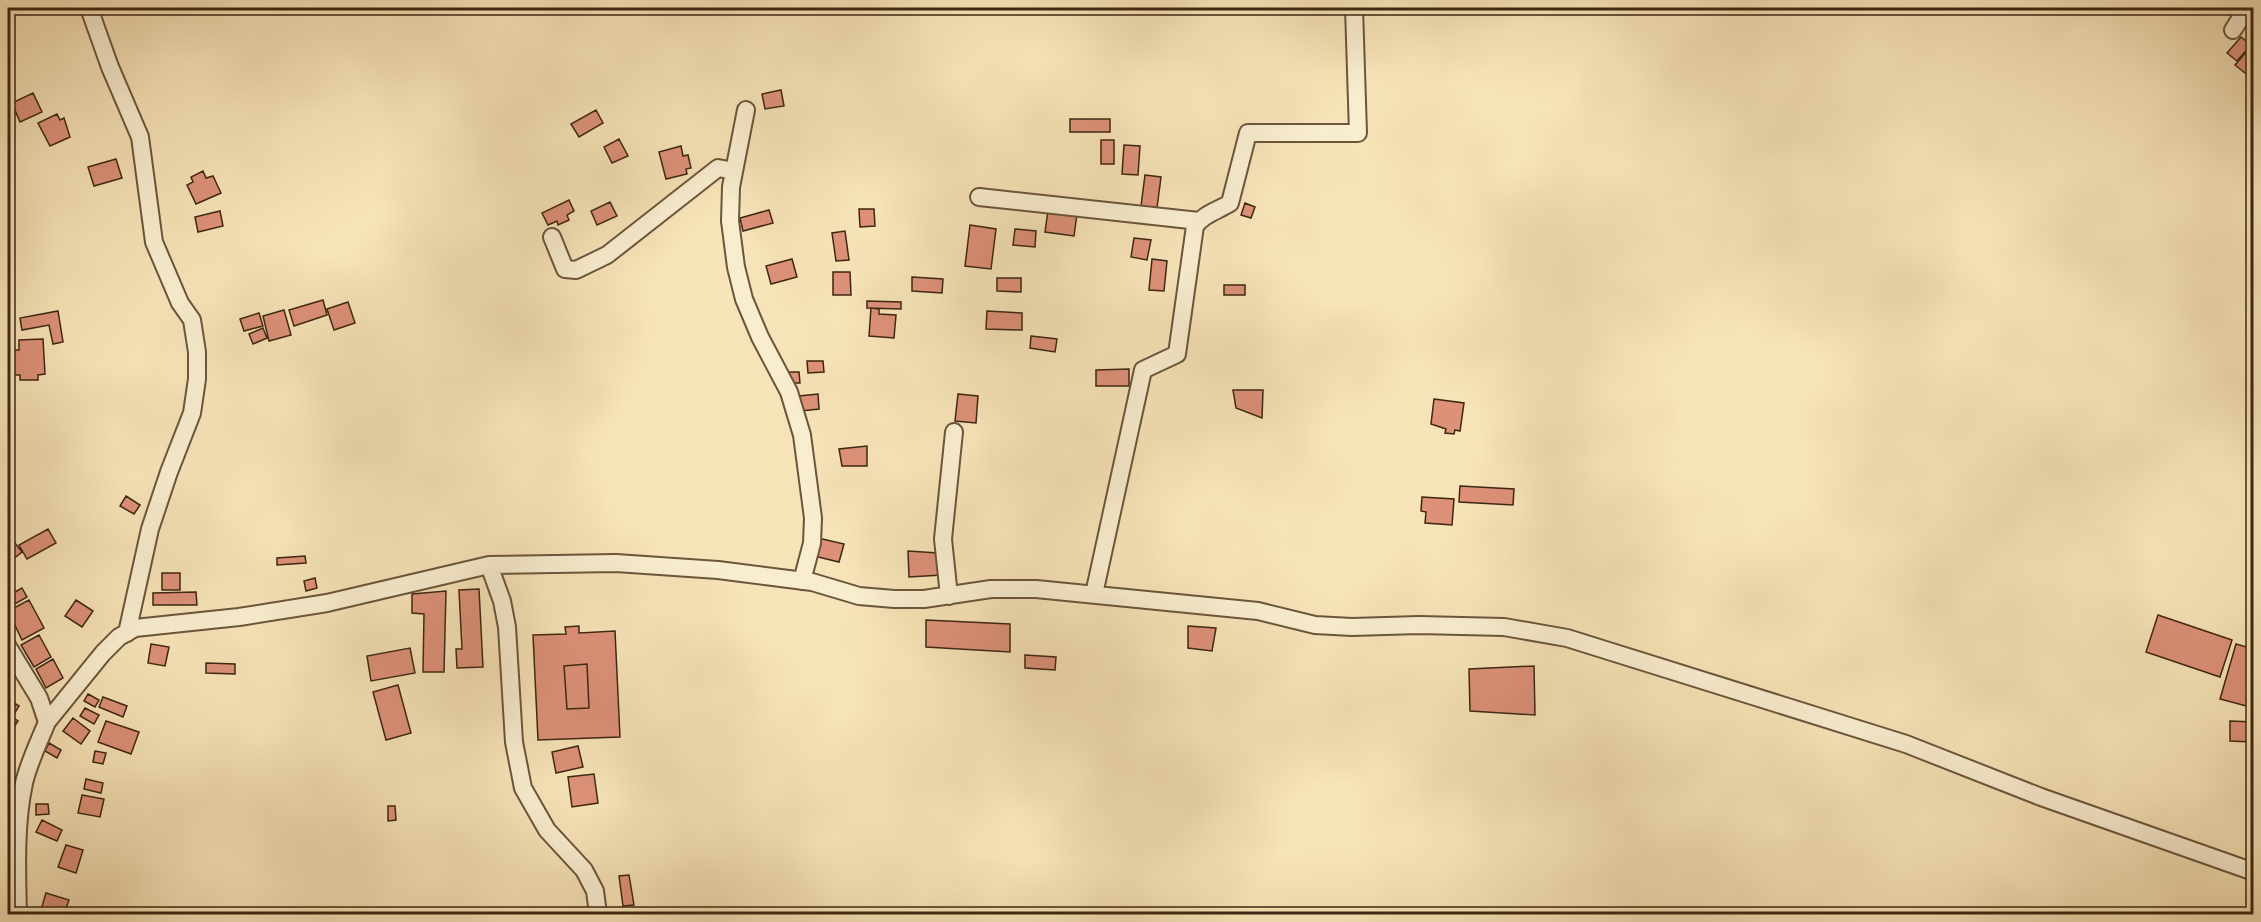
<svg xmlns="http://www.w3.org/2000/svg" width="2261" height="922" viewBox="0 0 2261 922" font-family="'IM FELL Great Primer',serif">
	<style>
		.building { fill: #dd9179; stroke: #3d2612; stroke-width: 1.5; fill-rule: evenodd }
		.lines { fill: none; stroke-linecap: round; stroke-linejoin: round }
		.minor-casing { stroke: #6b553b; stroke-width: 20 }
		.minor { stroke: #f9edd0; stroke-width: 16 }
	</style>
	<rect width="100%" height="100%" fill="#f6e3b7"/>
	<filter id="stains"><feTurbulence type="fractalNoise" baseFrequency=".00333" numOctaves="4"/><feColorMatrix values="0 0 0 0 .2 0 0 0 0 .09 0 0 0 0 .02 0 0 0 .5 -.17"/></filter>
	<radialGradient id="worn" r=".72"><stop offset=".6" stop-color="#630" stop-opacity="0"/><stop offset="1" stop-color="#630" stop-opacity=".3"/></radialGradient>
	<path class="building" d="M2241 37 2251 45 2237 61 2227 53Z
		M2254 43V73L2250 77 2235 65Z
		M781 90 784 106 765 109 762 94Z
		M33 93 42 112 20 122 12 103Z
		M596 110 603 123 579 137 571 124Z
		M57 114 60 120 64 118 70 137 50 146 38 123Z
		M1070 119H1110V132H1070Z
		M619 139 628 156 612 163 604 147Z
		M1101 140H1114V164H1101Z
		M1124 145 1140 146 1138 175 1122 174Z
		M681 146 683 156 688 155 691 168 686 169 687 174 666 179 659 152Z
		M116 159 122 178 94 186 88 167Z
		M203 171 206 178 213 176 221 193 196 204 187 185 193 182 191 177Z
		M1145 175 1161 177 1157 208 1141 206Z
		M569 200 574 211 567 215 569 220 558 225 557 221 548 225 542 213Z
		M610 202 617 216 597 225 591 211Z
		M1245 203 1255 207 1251 218 1241 215Z
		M859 209H874L875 226 860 227Z
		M769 210 773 223 743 231 740 218Z
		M1048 210 1077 214 1074 236 1045 232Z
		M220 211 223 226 198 232 195 217Z
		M970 225 996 229 991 269 965 266Z
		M1015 229 1036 231 1035 247 1013 245Z
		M845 231 849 260 836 261 832 233Z
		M1134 238 1151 240 1147 260 1131 257Z
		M792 259 797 277 771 284 766 266Z
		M1152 259 1167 261 1164 291 1149 290Z
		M833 272H850L851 295H833Z
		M912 277 943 279 942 293 912 291Z
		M997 278H1021V292L997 291Z
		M1224 285H1245V295H1224Z
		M323 300 327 315 294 326 289 310Z
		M867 301 901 302V309L867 308Z
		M348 302 355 323 334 330 327 309Z
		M871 308 879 309V314L896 315 894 338 869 336Z
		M284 310 291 335 269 341 263 316Z
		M58 311 63 342 53 344 49 325 22 330 20 318Z
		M987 311 1022 313V330L986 329Z
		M259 313 263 326 244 331 240 319Z
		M263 328 267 338 253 344 249 334Z
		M1031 336 1057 339 1055 352 1030 348Z
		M43 339 45 374 38 375V380H20V375H8V350H19V340Z
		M807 361H823L824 372 808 373Z
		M1129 369V386H1096V370Z
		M789 372H799L800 383H790Z
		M1233 390H1263L1262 418 1236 408Z
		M818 394 819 409 801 411 799 396Z
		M958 394 978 396 976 423 955 421Z
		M1434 399 1464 403 1460 431 1455 430 1454 434 1445 433 1446 429 1431 424Z
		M867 446V466H842L839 449Z
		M1460 486 1514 489 1513 505 1459 502Z
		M126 496 140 505 134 514 120 506Z
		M1422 497 1454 499 1452 525 1425 523 1426 512 1421 511Z
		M48 529 56 543 27 559 19 545Z
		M8 534 22 552 8 563Z
		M818 538 844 544 839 562 814 556Z
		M908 551 938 553 942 575 909 577Z
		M305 556 306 563 277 565V558Z
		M162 573H180V590H162Z
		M315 578 317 588 306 591 304 581Z
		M22 588 27 597 8 608V596Z
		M479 589 483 667 457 668 456 649H462L459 590Z
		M446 591 444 672H423L424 614 412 613V594Z
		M196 592 197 605H153V593Z
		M29 600 44 628 22 640 8 611Z
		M76 600 93 611 82 627 65 616Z
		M2158 615 2232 640 2220 677 2146 652Z
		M926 620 1010 624V652L926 647Z
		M579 626V633L615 631 620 737 538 740 533 635 566 634 565 627ZM587 664 589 708 567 709 564 666Z
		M1188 626 1216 628 1212 651 1188 648Z
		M39 635 51 657 34 667 21 645Z
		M151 644 169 647 165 666 148 663Z
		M2236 644 2254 649V708L2220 699Z
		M410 648 415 673 371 681 367 656Z
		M1025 655 1056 657 1055 670 1025 668Z
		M53 659 63 678 46 688 36 669Z
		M206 663 235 664V674L206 673Z
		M587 664 589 708 567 709 564 666Z
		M1534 666 1535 715 1470 711 1469 669Z
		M398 685 411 733 386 740 373 692Z
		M88 694 99 700 95 707 84 701Z
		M103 697 127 706 123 717 99 707Z
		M8 699 19 706 13 716 8 712Z
		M85 708 99 715 94 724 80 716Z
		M8 714 18 721 8 736Z
		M73 718 90 731 81 744 63 731Z
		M106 721 139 732 131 754 98 742Z
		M2230 721 2253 722 2252 742 2230 741Z
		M49 743 61 750 57 758 45 751Z
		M578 746 583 767 556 773 552 752Z
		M95 751 106 753 103 764 93 762Z
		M594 774 598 803 572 807 568 777Z
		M86 779 103 783 101 793 84 789Z
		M82 795 104 799 100 817 78 813Z
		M36 804H48L49 814 36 815Z
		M388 806H395L396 820 388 821Z
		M42 820 62 830 57 841 36 832Z
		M66 845 83 850 76 873 58 867Z
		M629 875 634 905 623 906 619 876Z
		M46 893 69 900 64 914 40 913Z"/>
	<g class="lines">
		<g class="minor-casing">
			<path id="minor" d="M89 8 110 67 140 137 154 242 180 303 192 320 197 352V379L192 413 169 472 150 529 127 633
				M2233 30 2247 8
				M746 110 731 187 730 221 736 267 744 299 760 337 789 392 802 435 813 518 812 543 802 581
				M979 197 1199 221
				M552 237 565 269 576 270 607 255 718 168 734 171
				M489 565 502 601 507 627 514 742 523 788 547 830 584 870 595 891 598 914
				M1094 594 1143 370 1177 354 1195 226C1204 214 1217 211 1230 203L1248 133H1358L1354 8
				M949 596 943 539 954 432
				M8 647 39 698 47 722C39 742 29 762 24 783 15 825 17 872 18 914
				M47 722 103 653 119 637 135 628 239 617 327 603 489 565 616 563 718 570 812 582 859 596 894 599H924L991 589H1036L1258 611 1315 625 1352 627 1419 625 1504 627 1567 638 1906 744 2041 797 2254 872"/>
		</g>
		<use href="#minor" class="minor"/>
	</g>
	<rect width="2261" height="922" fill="none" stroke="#f6e3b7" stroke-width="30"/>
	<rect x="9" y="9" width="2243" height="904" fill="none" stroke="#3d2612" stroke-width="3"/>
	<rect x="15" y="15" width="2231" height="892" fill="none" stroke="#3d2612" stroke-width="1.5"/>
	<rect width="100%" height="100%" filter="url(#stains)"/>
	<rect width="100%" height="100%" fill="url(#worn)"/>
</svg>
